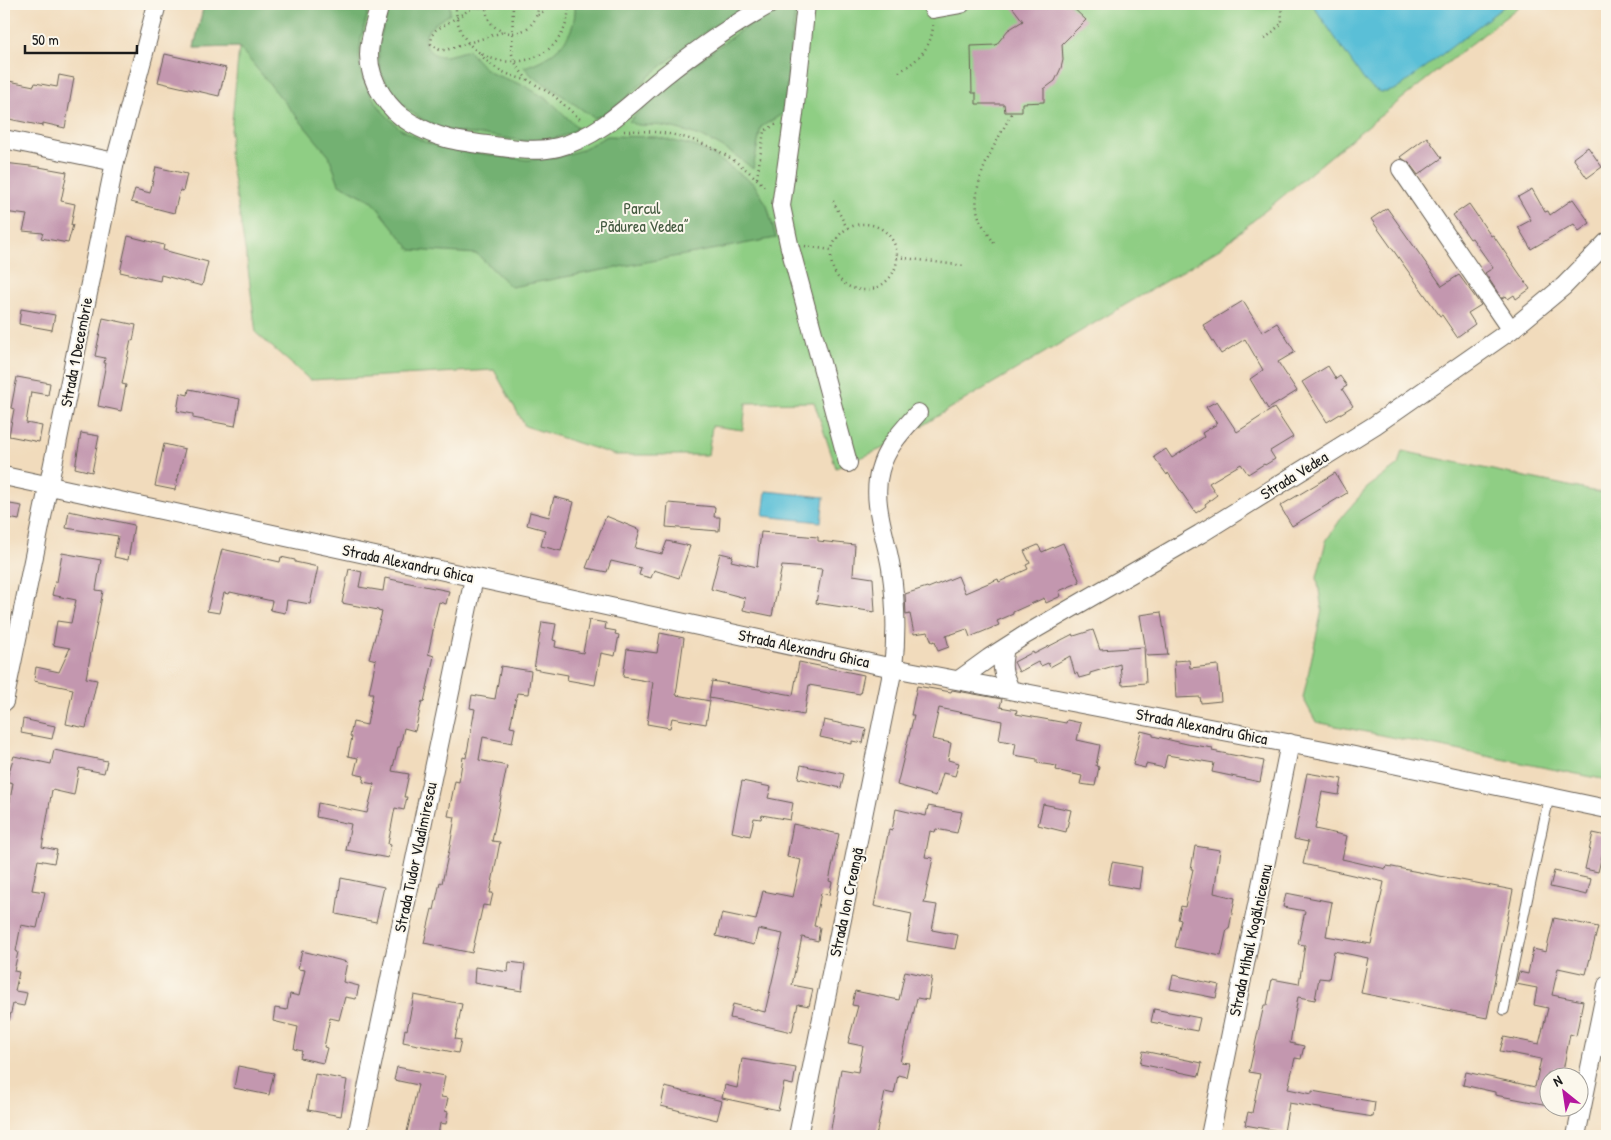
<svg xmlns="http://www.w3.org/2000/svg" width="1611" height="1140" viewBox="0 0 1611 1140" font-family="'Patrick Hand',sans-serif">
	<style>
		.green { fill: #8fce84; stroke: #567550 }
		.forest { fill: #73b172; stroke: #486647 }
		.water { fill: #5abfd7; stroke: #3b6e7a }
		.building { fill: #c397af }
		.lines { fill: none; stroke-linecap: round; stroke-linejoin: round }
		.lane-casing { stroke: #675f54; stroke-width: 11 }
		.street-casing { stroke: #675f54; stroke-width: 20 }
		.path { stroke: #675f54; stroke-width: 2.5; stroke-dasharray: 1 4; stroke-linecap: butt }
		.lane { stroke: #fff; stroke-width: 9 }
		.street { stroke: #fff; stroke-width: 18 }
		.labels { text-anchor: middle; dominant-baseline: central; stroke-width: 4; stroke-linejoin: round; paint-order: stroke }
		.park-label { font-size: 16px; fill: #445a40; stroke: #fbf7ec }
		.street-label { font-size: 16px; fill: #1c1c1c; stroke: #fbf7ec }
	</style>
	<rect width="100%" height="100%" fill="#fbf7ec"/>
	<filter id="ink" filterUnits="userSpaceOnUse"><feTurbulence type="fractalNoise" baseFrequency=".02" numOctaves="2"/><feDisplacementMap in="SourceGraphic" scale="10" xChannelSelector="R" yChannelSelector="G"/><feConvolveMatrix kernelMatrix="1 2 1 2 8 2 1 2 1" color-interpolation-filters="sRGB"/></filter>
	<filter id="wash" filterUnits="userSpaceOnUse"><feTurbulence type="fractalNoise" baseFrequency=".0096" numOctaves="4" result="noise"/><feDisplacementMap in="SourceGraphic" scale="20" xChannelSelector="R" yChannelSelector="G"/><feGaussianBlur stdDeviation="1.12" result="paint"/><feColorMatrix in="noise" values="0 0 0 0 0 0 0 0 0 0 0 0 0 0 0 0 0 1.4 0 .05"/><feComposite in="paint" operator="in"/></filter>
	<g filter="url(#wash)">
		<rect width="100%" height="100%" fill="#f1dbbc"/>
		<path class="green" d="M204 4H1522L1355 136 1218 250 946 411 891 445 836 468 814 402 746 403 743 430 712 426 708 455H615L525 426 494 370 310 380 256 333 247 261 229 153 239 47 194 48Z
			M1402 451 1607 494V780L1316 722 1303 698 1322 610 1317 577 1326 541 1344 514 1367 488 1398 465Z"/>
		<path class="forest" d="M204 4H370L361 39 359 57 362 75 371 95 383 112 399 128 425 142 447 149 527 160 559 157 581 150 607 136 656 137 694 146 713 155 754 184 767 205 776 238 511 287 477 254 411 250 372 201 339 184 329 156 239 47 194 48Z
			M390 4H450V14C443 19 433 23 428 31 419 43 431 58 445 56 453 55 461 52 468 50L482 66 493 74 525 86 550 101 578 128C566 138 543 141 527 141 516 140 504 138 493 136 473 134 451 133 433 125 410 114 389 96 381 71 374 49 384 25 390 4Z
			M575 4H750C717 22 687 45 658 69 638 85 619 110 594 118L556 91 533 77 524 67C554 58 577 38 575 4Z
			M788 7 793 8 795 13 784 113 761 127 753 169C726 146 697 132 663 126 653 124 636 128 629 121L669 85 712 51 740 31 780 9Z"/>
		<path class="water" d="M1312 4H1507L1400 87C1383 96 1377 93 1364 80Z
			M766 491 824 497 821 522 763 516Z"/>
		<g id="blocks">
			<path class="building" d="M1010 4H1069L1086 20 1062 44 1063 60 1061 68 1055 81 1044 89V102L1022 103V112H1005L1004 104H976V93H972L971 46 996 45 1008 30 1023 21Z
				M165 54 226 68 219 96 158 82Z
				M59 75 74 78 65 128 43 123V126L4 118V80L34 86 35 83 57 87Z
				M1427 137 1442 158 1418 175 1409 163 1400 157Z
				M1588 147 1602 167 1587 178 1573 158Z
				M4 163 39 167 67 172 61 201 75 204 71 225H73L68 243 41 238 43 233 23 231 27 215 4 212Z
				M156 167 187 174 183 191 180 190 174 213 131 202 135 189 150 193Z
				M1532 189 1545 212 1548 211 1550 215 1573 199 1590 223 1579 231 1574 224 1531 249 1518 227 1531 220 1518 197Z
				M1469 204 1491 236 1493 235 1530 289 1516 299 1514 295 1508 299 1506 296 1502 299 1485 273 1493 268 1472 238 1470 239 1453 215Z
				M1387 208 1442 286 1459 275 1481 305 1468 313 1475 324 1457 337 1442 315 1440 316 1371 219Z
				M128 236 164 245 163 250 208 262 202 286 161 275 160 281 120 272Z
				M1243 301 1262 332 1277 323 1295 352 1278 362 1297 391 1268 409 1250 379 1263 370 1245 339 1221 354 1203 325Z
				M21 309 55 315 52 330 19 324Z
				M103 318 136 325 133 341 131 340 122 384 126 385 121 411 98 406 106 363H104L105 358 95 356Z
				M1328 366 1336 379 1340 376 1347 386 1342 389 1353 406 1327 422 1302 382Z
				M17 377 50 383 48 395 31 392 26 423 42 426 39 442 9 436 14 409 11 408Z
				M189 389 240 399 235 426 193 418V414L177 411 180 393 188 395Z
				M1217 401 1237 432 1274 408 1293 437 1270 451 1275 459 1265 465 1264 464 1248 474 1241 464 1209 483 1217 495 1205 504 1206 506 1196 513 1168 473 1167 475 1154 457 1166 449 1172 458 1204 437 1202 433 1217 424 1206 407Z
				M81 433 99 436 92 472 75 468Z
				M164 444 185 449 175 490 155 486Z
				M1335 473 1347 493 1292 526 1280 506Z
				M554 497 574 502 561 551 541 546 545 530 527 525 530 512 549 517Z
				M4 503 22 506 19 520 4 517Z
				M668 503 715 507 714 517H720L719 531 666 527Z
				M69 511 134 525 128 560 114 557 118 536 66 528Z
				M606 516 640 530 635 548 662 554 667 541 690 546 679 578 654 570 651 578 639 575 641 568 611 561 607 572 586 568Z
				M761 532 818 537V541L855 545 853 575 873 578 875 612 816 603 822 569 782 566 772 616 743 610 745 598 711 589 720 553 733 556 731 561 757 567Z
				M1063 543 1080 582 1059 591 1061 596 1046 603 1044 598 1013 612V614L997 621 999 625 970 637 967 629 946 636 949 647 938 651 935 641 932 642 928 632 914 634 910 614 906 615 905 594 927 587 928 588 958 576 965 593 998 579 999 582 1028 569 1026 565 1030 563 1024 551 1038 545 1042 552Z
				M222 549 280 562 281 557 295 560V562L318 567 310 604 287 600 285 613 270 610 272 601 230 592 229 594 224 593 219 613 207 611Z
				M62 553 101 560 96 590 103 591 86 678 97 680 86 728 66 724 73 689 34 681 36 667 59 672 70 648 53 645 57 621 71 623 76 600 52 595 55 582H57Z
				M349 569 362 572 359 587 383 591 385 578 449 591 446 604 439 602 433 626H434L428 654 434 656 424 702 422 701 415 731 404 728 400 747H398L392 771 409 774 404 797H407L404 810 395 808 388 844 391 845 388 858 346 850 351 824 316 817 318 803 367 813 374 784 363 782 364 776 354 774 358 758 348 756 352 737 350 736 353 722 367 725 373 693H369L376 660 369 658 382 612 378 611V610L342 603Z
				M1161 612 1168 655 1147 656 1140 615Z
				M589 620 606 623 605 629 616 631 615 634 619 635 615 656 601 653 595 685 567 680 568 675 534 669 542 622 556 624 553 640 556 641 555 647 583 653Z
				M1093 630 1100 650 1144 647 1146 683 1122 685 1120 664 1090 673V675L1079 678 1077 673 1075 674 1070 656 1050 667 1048 663 1041 666 1038 662 1019 672 1014 662 1033 652 1034 654 1073 634 1074 636Z
				M660 633 684 638 676 695 710 701 706 724 672 718 670 728 647 724 653 682 623 677 627 649 657 653Z
				M1189 660 1190 668 1218 665 1221 701 1201 703 1200 697 1176 698 1174 661Z
				M799 662 864 675 860 694 809 685 804 715 709 698 712 681 793 695Z
				M501 666 531 671 528 694 517 693 510 727 515 728 512 743 483 737 479 760 507 766 492 841 500 842 490 893H493L490 906 483 905 472 953 424 943 432 909 434 910 440 882 442 883 450 846 455 817 448 816 455 781 459 782 463 757 466 758 475 709 470 708 472 695 495 699Z
				M917 686 951 692 952 690 1002 699 1000 707 1017 710 1016 714 1066 723 1067 720 1081 723 1077 740 1100 745 1096 766 1099 767 1095 786 1080 784 1082 776 1056 770 1057 766 1037 763V759L1014 755 1016 743 999 740 1002 721 939 708 932 739 951 743 948 760 959 763 955 776 943 773 936 796 897 785 914 715H911Z
				M23 719 55 726 52 739 21 733Z
				M824 720 866 729 863 743 852 741V744L820 737Z
				M1141 731 1153 734V736L1187 744 1213 748 1212 751 1264 761 1260 782 1212 772 1214 763 1167 755 1164 768 1146 764 1145 768 1133 765Z
				M54 750 107 761 104 773 79 768 74 795 52 790 42 847 57 850 54 863 38 860 32 890 45 892 37 928 21 925 16 951 18 952 14 971 19 972 15 991 27 993 24 1006 13 1004 9 1021 4 1020V834L13 783 6 781 14 756 51 764Z
				M801 765 844 774 841 788 798 778Z
				M1307 773 1342 779 1339 795 1322 792 1315 829 1347 836 1342 859 1386 869 1387 866 1513 890 1487 1018 1361 993 1368 958 1334 951 1329 979 1319 978 1315 1000 1298 997 1290 1043 1304 1046 1301 1059 1295 1058 1288 1089 1312 1094V1091L1375 1102 1373 1117 1289 1103 1284 1132 1245 1125 1248 1112 1252 1113 1260 1074 1249 1072 1264 1005H1267L1272 979 1299 984 1305 945 1298 944 1305 911 1283 907 1286 893 1332 902 1326 936 1371 944 1384 882 1303 864 1308 842 1294 839Z
				M742 781 771 787 768 798 793 803 790 820 762 815 761 819 754 818 750 836 732 832Z
				M1043 804 1071 810 1066 832 1038 825Z
				M928 806 962 812 957 833 936 829 935 832 930 831 925 857 933 858 924 903 937 905 932 930 958 935 955 949 907 941 912 914 874 906 889 829 892 830 896 809 926 816Z
				M793 824 839 834 829 881 832 882 829 895 821 893 814 926 820 927 818 941 802 937 792 985 813 989 809 1006 798 1004 792 1032 730 1018 733 1004 765 1012 783 934 758 929 754 945 716 936 722 913 756 920 763 891 793 897 801 860 787 857Z
				M1593 833 1607 836 1598 872 1585 869Z
				M1195 846 1220 850 1214 893 1235 898 1229 929H1227L1221 956 1175 947 1181 920 1178 919 1181 906 1185 907 1193 869H1191Z
				M1112 862 1142 867 1139 889 1108 884Z
				M1554 871 1591 879 1587 895 1550 887Z
				M341 878 384 887 376 922 336 914Z
				M1554 918 1598 927 1586 974 1558 968 1552 995 1583 1001 1576 1036 1570 1034 1562 1076 1548 1073V1105L1495 1095V1092L1463 1085 1466 1072 1535 1087 1541 1059 1500 1051 1504 1037 1539 1044 1548 1008 1534 1005 1537 988 1516 984 1519 972 1528 974 1533 949 1546 952Z
				M302 951 347 962 343 982 359 986 356 999 345 997 339 1020 330 1018 324 1047 327 1048 323 1063 300 1058 302 1051 294 1049 298 1027 273 1021 275 1008 287 1010 290 994 299 996 305 970 298 969Z
				M509 962 525 964 522 991 474 983 475 967 508 972Z
				M905 971 932 977 928 1000 917 998 909 1033H907L900 1062 909 1063 906 1077 898 1075 894 1094 885 1092 876 1136 830 1135 841 1069 858 1072 863 1046 848 1043 858 1006 852 1005 855 991 899 1000Z
				M1173 975 1219 985 1216 998 1170 989Z
				M414 995 462 1004 455 1039 461 1040 458 1053 403 1042 405 1029 407 1030Z
				M1154 1009 1200 1018 1197 1031 1151 1022Z
				M1143 1051 1202 1063 1199 1076 1140 1064Z
				M742 1059 796 1068 793 1085 784 1083 778 1110 722 1098 725 1085 737 1088Z
				M238 1066 274 1073 269 1095 234 1088Z
				M397 1067 445 1076 441 1097 448 1098 445 1111 448 1112 446 1124 440 1123 438 1136H406L418 1085 394 1080Z
				M315 1074 347 1080 341 1116 308 1110Z
				M665 1087 722 1101 717 1120 661 1106Z"/>
		</g>
	</g>
	<g filter="url(#ink)">
		<use href="#blocks" fill-opacity="0" stroke="#675f54" stroke-width="1"/>
		<g class="lines">
			<g class="lane-casing">
				<path id="lane" d="M1504 1010 1549 797"/>
			</g>
			<g class="street-casing">
				<path id="street" d="M380 4C376 21 369 38 369 55 369 82 389 111 411 123 439 139 455 141 487 145 510 148 535 153 558 147 601 136 631 103 664 76 698 49 732 25 770 4
					M806 4 794 114 781 206 789 244 848 463
					M933 9 961 4
					M4 139 115 162
					M1401 169 1511 330
					M4 476 893 668 1345 754 1607 809
					M1005 648C1001 666 1002 672 1010 689
					M960 679 989 658 1025 635 1200 534 1375 425 1511 330 1564 286 1607 242
					M4 702 115 162 157 4
					M357 1136 474 578
					M798 1136 893 668C897 634 896 602 891 568 886 536 871 502 880 470 886 447 903 430 918 413
					M1210 1136 1290 743
					M1576 1136 1607 985"/>
			</g>
			<path class="path" d="M456 4C453 80 568 82 569 4
				M479 4 436 30 432 35 431 44 440 50H446L503 32
				M486 4C484 42 539 43 538 4
				M513 4 512 54 517 67 528 80 553 95 581 120
				M538 15 554 4
				M1265 39 1282 23 1281 4
				M480 54C493 69 507 75 526 80
				M899 72C917 61 932 48 933 25
				M624 131C682 129 727 147 767 189
				M757 178 764 131 777 124
				M833 201 847 228
				M831 257a33 33 0 1 1 66 0a33 33 0 1 1-66 0Z
				M994 243C988 233 978 221 977 209 972 178 999 139 1012 112
				M805 246 831 250
				M897 257 965 266"/>
			<use href="#lane" class="lane"/>
			<use href="#street" class="street"/>
		</g>
	</g>
	<g class="labels">
		<g class="park-label">
			<text x="642" y="208">Parcul<tspan x="642" dy="18">„Pădurea Vedea”</tspan></text>
		</g>
		<g class="street-label">
			<text transform="translate(76 352) rotate(-79)">Strada 1 Decembrie</text>
			<text transform="translate(1294 475) rotate(-32)">Strada Vedea</text>
			<text transform="translate(408 563) rotate(12)">Strada Alexandru Ghica</text>
			<text transform="translate(804 648) rotate(12)">Strada Alexandru Ghica</text>
			<text transform="translate(1202 726) rotate(11)">Strada Alexandru Ghica</text>
			<text transform="translate(415 857) rotate(-78)">Strada Tudor Vladimirescu</text>
			<text transform="translate(846 902) rotate(-78)">Strada Ion Creangă</text>
			<text transform="translate(1250 940) rotate(-78)">Strada Mihail Kogălniceanu</text>
		</g>
	</g>
	<rect width="1611" height="1140" fill="none" stroke="#fbf7ec" stroke-width="20"/>
	<g transform="translate(1564 1092) rotate(330)"><circle r="24" fill="#fbf7ec" stroke="#a29f99"/>
	<path d="M0-4L9 19L0 12L-9 19Z" fill="#b5179e"/>
	<text y="-8" font-size="14" font-weight="bold" text-anchor="middle" fill="#1c1c1c">N</text>
	</g>
	<path d="M25 45v8h112v-8" fill="none" stroke="#1c1c1c" stroke-width="2.5"/>
	<text x="32" y="45" font-size="15" fill="#1c1c1c" stroke="#fbf7ec" stroke-width="4" paint-order="stroke">50 m</text>
</svg>
